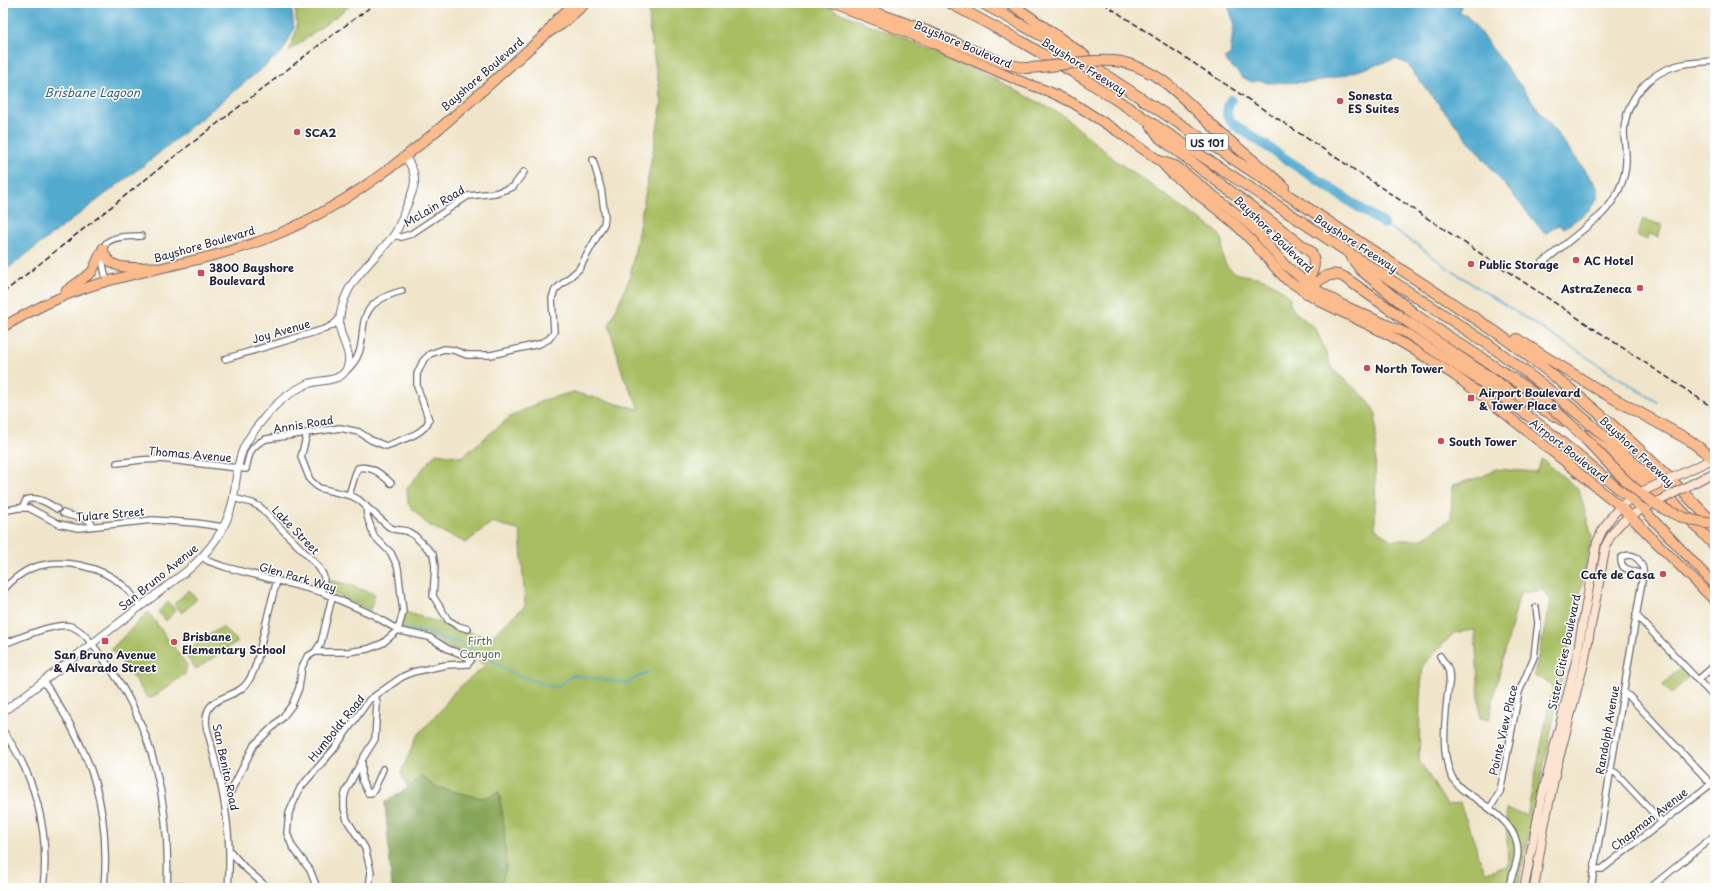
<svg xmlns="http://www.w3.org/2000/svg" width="1718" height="891" viewBox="0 0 1718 891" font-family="'Playpen Sans',sans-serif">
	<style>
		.green { fill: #a9be63; stroke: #66704f; fill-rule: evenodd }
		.forest { fill: #86a559; stroke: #54644a }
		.water { fill: #53aacf; stroke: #3a6685 }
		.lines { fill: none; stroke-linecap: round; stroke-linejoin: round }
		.stream { stroke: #53aacf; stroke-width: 1.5 }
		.river { stroke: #53aacf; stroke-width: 10 }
		.minor-casing { stroke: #6a666d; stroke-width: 8 }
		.tertiary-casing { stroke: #6a666d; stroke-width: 9 }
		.secondary-casing { stroke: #6a666d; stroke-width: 10 }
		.primary-casing { stroke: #6a666d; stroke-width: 11 }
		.motorway-casing { stroke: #6a666d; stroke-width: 12 }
		.minor { stroke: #fff; stroke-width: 5.5 }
		.tertiary { stroke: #fff; stroke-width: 7 }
		.secondary { stroke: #fde4d1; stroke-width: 8 }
		.primary { stroke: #fbbb8d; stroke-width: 9 }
		.motorway { stroke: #fbbb8d; stroke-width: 10 }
		.rail { stroke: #22223b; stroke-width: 1.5; stroke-dasharray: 6 3; stroke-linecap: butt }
		.secondary-bridge-casing { stroke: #6a666d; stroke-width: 10; stroke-linecap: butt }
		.motorway-bridge-casing { stroke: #6a666d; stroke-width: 12; stroke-linecap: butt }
		.secondary-bridge { stroke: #fde4d1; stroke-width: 8 }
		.motorway-bridge { stroke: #fbbb8d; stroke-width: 10 }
		.poi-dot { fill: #d1495b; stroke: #fff; stroke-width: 1.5 }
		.labels { text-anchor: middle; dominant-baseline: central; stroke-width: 3; stroke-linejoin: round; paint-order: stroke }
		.shield { fill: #fff; stroke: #646476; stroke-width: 1 }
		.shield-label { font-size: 10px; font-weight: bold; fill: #22223b }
		.street-label { font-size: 11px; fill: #22223b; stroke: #fff }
		.poi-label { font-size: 11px; font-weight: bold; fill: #22223b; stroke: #fff; text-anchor: start }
		.park-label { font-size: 11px; fill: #58604b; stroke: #fff }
		.water-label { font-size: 12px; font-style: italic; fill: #385f7e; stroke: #fff }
	</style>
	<rect width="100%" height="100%" fill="#fff"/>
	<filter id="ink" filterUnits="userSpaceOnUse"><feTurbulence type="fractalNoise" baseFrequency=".025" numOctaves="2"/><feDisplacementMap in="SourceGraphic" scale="8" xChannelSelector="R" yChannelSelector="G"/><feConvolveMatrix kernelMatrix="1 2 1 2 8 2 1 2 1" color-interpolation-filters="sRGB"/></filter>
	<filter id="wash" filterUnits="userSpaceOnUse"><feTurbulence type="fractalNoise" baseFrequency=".012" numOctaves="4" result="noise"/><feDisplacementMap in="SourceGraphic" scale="16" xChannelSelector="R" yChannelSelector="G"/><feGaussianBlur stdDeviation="0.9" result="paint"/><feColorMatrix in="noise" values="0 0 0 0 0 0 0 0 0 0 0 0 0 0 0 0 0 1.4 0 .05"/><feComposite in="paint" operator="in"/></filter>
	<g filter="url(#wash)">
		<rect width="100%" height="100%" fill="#f0e5ca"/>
		<path class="green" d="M295 3H354L289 51 297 29Z
			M646 3H816L967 64 1064 116 1115 160 1215 230 1223 240C1221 255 1223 269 1239 274 1246 276 1254 276 1261 278 1271 281 1281 290 1290 296V304L1295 312 1316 329 1333 370 1367 399 1376 414 1375 528 1391 540H1420L1451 519 1452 485 1482 477 1496 469 1536 472 1542 459 1579 490 1592 537 1518 888H500L506 868 504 826 499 792 487 797 481 798 435 787 421 775 408 788 401 773 417 736 441 710 454 692 485 666 469 653 451 649 427 634 400 629 405 612 490 638 525 606 520 531 492 522 466 543 428 525 408 504 407 488 436 453 462 457 510 417 544 400 573 392 625 406 640 409 624 378 609 326 630 277 662 102 650 35 649 12ZM1543 590 1551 601 1534 675 1553 686 1527 815 1506 809 1508 866 1485 872 1460 803 1447 805 1419 760 1420 697 1423 665 1454 633 1475 630 1480 718 1489 720C1497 677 1510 635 1520 593Z
			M1643 219 1662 225 1658 237 1649 234 1647 239 1637 236Z
			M328 580 343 583 375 594 370 610 329 591Z
			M189 590 197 599 182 613 174 604Z
			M168 602 176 611 166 621 158 612Z
			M148 612 187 665 185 674 152 698 147 697 122 662 111 649Z
			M222 627 238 641 196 669 185 655 200 640Z
			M1681 667 1690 676 1671 694 1662 685Z"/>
		<path class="forest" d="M421 775 435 787 481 798 487 797 499 792 504 826 506 868 500 888H392L385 802 408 788Z"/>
		<path class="water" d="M3 3H291L294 29 283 51 153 158 3 272Z
			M1227 3H1459L1461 5 1460 14H1466L1597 186C1604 206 1578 217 1565 228L1558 225 1545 234 1415 75 1408 64 1395 59 1341 76 1314 82 1267 83 1261 80 1252 82 1242 77 1224 59 1230 56 1234 22Z"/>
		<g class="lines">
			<path class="stream" d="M1384 224 1416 244 1452 271 1657 402
				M404 629 428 631 444 639 457 642 490 659 516 675 557 688 572 675 626 683 648 672"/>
			<path class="river" d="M1231 100C1226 110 1225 116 1233 124L1384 224"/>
		</g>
	</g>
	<g filter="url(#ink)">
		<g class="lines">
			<g class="minor-casing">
				<path id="minor" d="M394 235 401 237 411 234 468 196 495 193 513 187 524 172
					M1542 263 1601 215C1615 201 1627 179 1626 158 1626 149 1624 140 1624 131 1626 99 1648 73 1679 65 1690 62 1703 62 1715 61
					M107 282C97 244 100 236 141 236
					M225 359 325 329 333 325 340 318
					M347 370C379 342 340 307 402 291
					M307 434 301 457 310 480 319 488 352 496 359 500 388 526 393 529 407 531 415 536 433 554 435 567 433 596 448 620 458 626 468 629
					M117 463 141 460 161 459 246 469C249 454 250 446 266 439L340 428 359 432 371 440 386 446C400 440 424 435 429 420L417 386V374L423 361 430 354 444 349 453 350 467 355H491L539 344 549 339 554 332 552 298 555 290 579 269 604 224 605 217 601 188 593 160
					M349 495 355 475 358 468C372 465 382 475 391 483
					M233 498 252 503 260 507 315 563C325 575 326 577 321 592
					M23 507 26 500C37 496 48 503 57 509
					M3 511 18 508H29L59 524 78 528 153 520 196 523 223 527
					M63 513C74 519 88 514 93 526
					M203 557 208 561 225 567 321 592 371 614 400 631 429 637 448 649 464 655 471 660 468 664 446 665 413 672 402 677 369 700 334 749 300 788 289 813 287 833 292 846 310 870 317 888
					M3 590C12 580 20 573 32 568 62 557 102 566 125 587 131 592 135 600 140 606
					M1636 615 1715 698
					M3 644C18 639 55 622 70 626 84 630 93 646 102 657 153 723 171 806 167 888
					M315 652 321 643 332 597
					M1440 656C1442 659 1445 663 1447 666 1452 676 1448 689 1447 699 1445 723 1441 752 1451 775 1456 786 1465 792 1475 798 1495 812 1523 830 1517 859 1515 869 1511 878 1508 888
					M1698 680 1715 665
					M44 682C90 750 111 804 104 888
					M1624 693 1629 696 1715 788
					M3 731C36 776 50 833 43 888
					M362 762V781L368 793H371L374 790 383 769
					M1610 770 1616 773 1662 822
					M225 803 254 745 282 718 292 705 299 688 302 667 307 657 315 652H348L368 649 383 643 398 630 403 612 398 568 391 553 374 536 367 516 366 506
					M1490 808 1500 792 1519 692 1534 657 1538 623 1536 608
					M229 850 244 867 268 888
					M1594 869H1602L1707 787 1715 782
					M228 888C233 830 222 784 207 729 200 693 235 701 247 683 258 668 260 645 265 628 268 612 273 596 277 580
					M369 888 371 872 365 848 347 820 344 808V798L346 791 362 760 375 739 377 703 375 696
					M1591 888C1608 784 1626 680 1643 575 1645 563 1633 549 1621 558 1620 572 1633 569 1643 575
					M1650 888 1715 835"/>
			</g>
			<g class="tertiary-casing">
				<path id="tertiary" d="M3 712 188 570C210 551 227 529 233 500 236 485 236 470 241 455 245 441 256 428 265 417 275 404 290 392 305 385 317 379 339 383 346 370 354 356 342 342 340 329 338 316 343 300 349 289 361 268 380 253 394 235 399 228 402 218 405 210 414 189 421 177 405 157
					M171 888 175 886 185 888"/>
			</g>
			<g class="secondary-casing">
				<path id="secondary" d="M1672 478 1715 458
					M1684 488 1715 472
					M1524 888 1542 796 1576 661 1597 542C1605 523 1617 506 1635 496
					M1534 888 1544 827 1556 770 1584 663 1606 545C1617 521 1630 515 1653 504"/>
			</g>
			<g class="primary-casing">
				<path id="primary" d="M831 3 928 41 1017 80 1050 92 1073 103 1117 131 1160 161 1171 173 1235 224 1252 241 1278 271 1287 280 1321 302 1389 335 1414 350 1454 375 1488 400 1620 506 1715 601
					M851 3 870 11
					M548 31 557 19 575 3
					M1161 161 1176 166 1241 217 1259 234 1285 265 1312 287 1341 304 1406 333 1477 379 1546 429 1643 509 1715 585
					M103 248C107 273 135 267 154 267
					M66 291 92 272 103 248
					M3 327C30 311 58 297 88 287 147 268 210 261 268 238 377 195 459 110 546 34L561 25 586 3"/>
			</g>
			<g class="motorway-casing">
				<path id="motorway" d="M950 3 1022 42 1083 78 1488 344C1538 380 1587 419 1632 461 1661 488 1688 517 1715 546
					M982 3 1044 37 1104 74 1496 332C1576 390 1648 453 1715 525
					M1010 3 1085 56
					M863 8 932 33 1003 63 1025 68
					M1122 62C1165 72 1187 104 1218 131 1240 150 1263 168 1284 187
					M1151 125 1160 138 1311 252C1319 267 1309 277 1301 289
					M1352 258 1361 270 1417 316 1521 384
					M1306 293C1316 282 1329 269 1344 277L1418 329 1513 393 1564 421
					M1517 339 1602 392 1689 440 1713 458
					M1586 435 1623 464 1655 493"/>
			</g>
			<use href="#minor" class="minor"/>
			<use href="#tertiary" class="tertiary"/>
			<use href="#secondary" class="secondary"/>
			<use href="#primary" class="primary"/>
			<use href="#motorway" class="motorway"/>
			<path class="rail" d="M1103 3 1715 409
				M3 293 170 160 323 42 376 3"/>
			<g class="secondary-bridge-casing">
				<path id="secondary-bridge" d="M1641 492 1672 478
					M1653 504 1684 488"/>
			</g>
			<g class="motorway-bridge-casing">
				<path id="motorway-bridge" d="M1025 68C1057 68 1090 57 1122 62
					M1521 384C1542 399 1561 415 1580 433 1620 474 1652 519 1715 524"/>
			</g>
			<use href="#secondary-bridge" class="secondary-bridge"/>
			<use href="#motorway-bridge" class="motorway-bridge"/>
		</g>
	</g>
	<g class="poi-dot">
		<circle cx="1340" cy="101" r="4"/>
		<circle cx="297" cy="132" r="4"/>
		<circle cx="1576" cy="260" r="4"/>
		<circle cx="1471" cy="264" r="4"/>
		<rect x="197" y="269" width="8" height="8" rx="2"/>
		<circle cx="1640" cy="288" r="4"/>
		<circle cx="1367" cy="368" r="4"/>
		<rect x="1467" y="394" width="8" height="8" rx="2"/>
		<circle cx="1441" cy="441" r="4"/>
		<circle cx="1663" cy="574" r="4"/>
		<rect x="101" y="637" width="8" height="8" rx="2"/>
		<circle cx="174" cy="642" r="4"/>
	</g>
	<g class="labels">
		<rect class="shield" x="1186" y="134" width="42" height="16" rx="3"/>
		<g class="shield-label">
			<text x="1207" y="142">US 101</text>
		</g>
		<g class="street-label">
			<text transform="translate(963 44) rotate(23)">Bayshore Boulevard</text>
			<text transform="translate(1084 66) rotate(32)">Bayshore Freeway</text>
			<text transform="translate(482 74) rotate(-41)">Bayshore Boulevard</text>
			<text transform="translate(434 206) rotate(-31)">McLain Road</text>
			<text transform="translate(1274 234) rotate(44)">Bayshore Boulevard</text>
			<text transform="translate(1356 243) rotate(33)">Bayshore Freeway</text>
			<text transform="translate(204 244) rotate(-16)">Bayshore Boulevard</text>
			<text transform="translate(281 331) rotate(-16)">Joy Avenue</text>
			<text transform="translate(303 424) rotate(-9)">Annis Road</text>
			<text transform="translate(1569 450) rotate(38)">Airport Boulevard</text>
			<text transform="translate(1637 451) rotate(43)">Bayshore Freeway</text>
			<text transform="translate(190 454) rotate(5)">Thomas Avenue</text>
			<text transform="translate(110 514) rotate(-5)">Tulare Street</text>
			<text transform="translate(296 530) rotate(46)">Lake Street</text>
			<text transform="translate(158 577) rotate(-39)">San Bruno Avenue</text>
			<text transform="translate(298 577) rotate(16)">Glen Park Way</text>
			<text transform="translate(1564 652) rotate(-78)">Sister Cities Boulevard</text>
			<text transform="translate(336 728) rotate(-51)">Humboldt Road</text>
			<text transform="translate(1503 730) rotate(-77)">Pointe View Place</text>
			<text transform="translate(1607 730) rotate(-80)">Randolph Avenue</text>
			<text transform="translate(226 767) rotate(78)">San Benito Road</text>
			<text transform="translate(1649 819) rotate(-38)">Chapman Avenue</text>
		</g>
		<g class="poi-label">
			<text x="1348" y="95">Sonesta<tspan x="1348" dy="13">ES Suites</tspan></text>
			<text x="305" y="132">SCA2</text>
			<text x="1584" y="260">AC Hotel</text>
			<text x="1479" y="264">Public Storage</text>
			<text x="209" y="267">3800 Bayshore<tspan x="209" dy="13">Boulevard</tspan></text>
			<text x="1632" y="288" text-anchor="end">AstraZeneca</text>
			<text x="1375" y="368">North Tower</text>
			<text x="1479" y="392">Airport Boulevard<tspan x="1479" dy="13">&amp; Tower Place</tspan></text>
			<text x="1449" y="441">South Tower</text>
			<text x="1655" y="574" text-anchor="end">Cafe de Casa</text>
			<text x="182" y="636">Brisbane<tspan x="182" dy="13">Elementary School</tspan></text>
			<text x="105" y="654" text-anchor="middle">San Bruno Avenue<tspan x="105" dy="13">&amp; Alvarado Street</tspan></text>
		</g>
		<g class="park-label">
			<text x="480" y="640">Firth<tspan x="480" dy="13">Canyon</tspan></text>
		</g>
		<g class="water-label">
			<text x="92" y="92">Brisbane Lagoon</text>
		</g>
	</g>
	<rect width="1718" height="891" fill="none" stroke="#fff" stroke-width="16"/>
</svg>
